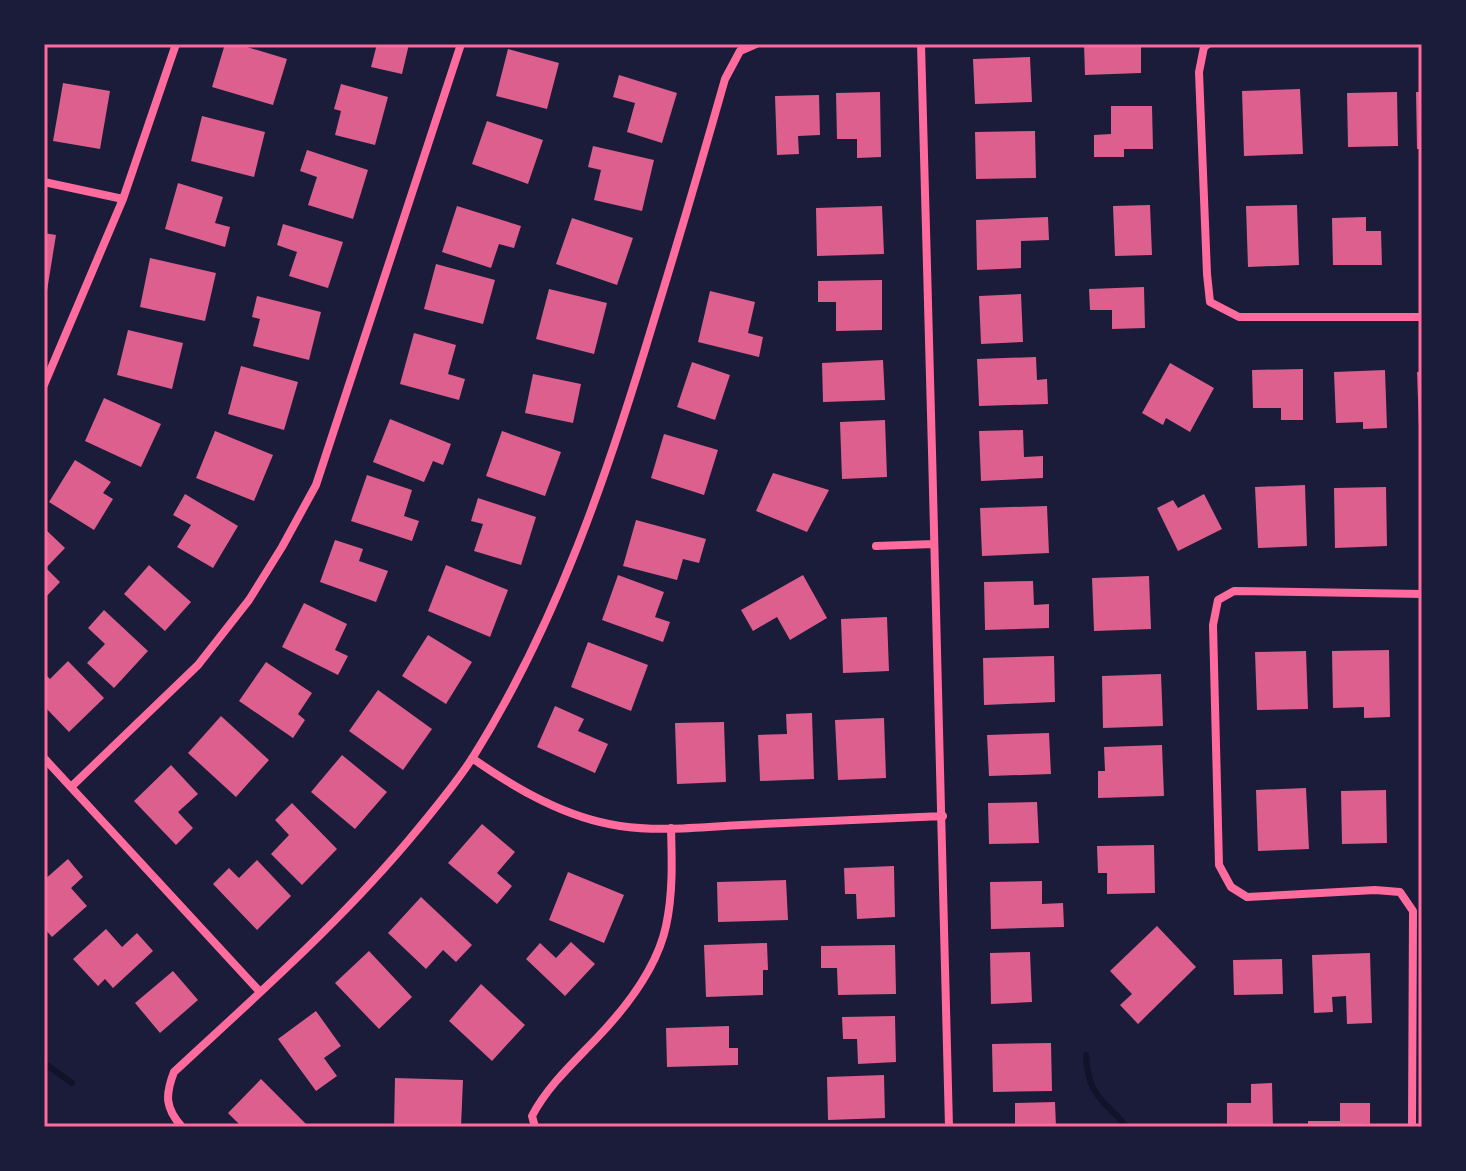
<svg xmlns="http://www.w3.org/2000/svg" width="1466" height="1171" viewBox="0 0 1466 1171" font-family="'Alegreya Sans',sans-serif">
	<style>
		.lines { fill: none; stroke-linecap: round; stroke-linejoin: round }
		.stream { stroke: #12122b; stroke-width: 6 }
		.building { fill: #dd5f8e }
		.minor { stroke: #ff6b9d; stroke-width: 8 }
		.neatline { fill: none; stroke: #ff6b9d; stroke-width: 3 }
	</style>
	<rect width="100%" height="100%" fill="#1b1b3a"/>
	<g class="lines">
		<path class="stream" d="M1086 1055C1088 1097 1103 1099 1127 1127
			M44 1063 72 1083"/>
	</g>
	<path class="building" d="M225 44H237L287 59 273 105 212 87Z
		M377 44H409L402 74 371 67Z
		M1084 44H1141V73L1085 75Z
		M508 49 559 63 547 109 496 96Z
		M1030 57 1032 102 975 104 973 59Z
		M619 75 677 93 662 143 627 132 635 103 613 97Z
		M63 83 110 91 100 149 53 141Z
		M341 84 388 97 375 145 335 135 341 111 334 109Z
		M1300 89 1303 154 1244 156 1242 91Z
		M880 92 881 157 857 158V139H837L836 93Z
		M1397 92 1398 146 1348 147 1347 93Z
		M1416 92H1422V149H1417Z
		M819 95 820 135 798 136 799 154 777 155 775 96Z
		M1111 106H1152L1153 149H1124V157H1094V135L1111 134Z
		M202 116 265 132 254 177 191 161Z
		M487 121 543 140 528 184 472 164Z
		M1035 131 1036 178 976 179 975 132Z
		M593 146 654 160 642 211 594 200 601 170 588 167Z
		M307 150 368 170 353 219 308 205 317 177 300 171Z
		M178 183 223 197 215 223 230 227 225 247 165 229Z
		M1150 205 1152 255 1115 256 1113 206Z
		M1297 205 1299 265 1248 267 1246 206Z
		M457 206 521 226 514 248 499 244 491 268 442 252Z
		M882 206 884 254 817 256 816 208Z
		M1048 217 1049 240 1021 241V268L977 270 976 220Z
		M1366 217V231H1381L1382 265H1333L1332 218Z
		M572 218 633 238 617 285 556 264Z
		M283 224 343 242 328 288 289 276 297 252 277 245Z
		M44 233 56 235 46 297H44Z
		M150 258 216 273 205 321 140 307Z
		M436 264 495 280 483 324 424 309Z
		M882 280V330L836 331V302H818V281Z
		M1144 287 1145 328 1112 329V310H1090L1089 289Z
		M549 289 607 303 594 354 536 339Z
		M710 291 755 302 748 333 763 337 759 357 698 342Z
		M1021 294 1023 342 981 344 979 296Z
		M257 296 321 312 309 360 253 346 260 319 252 317Z
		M128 330 183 343 172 389 117 375Z
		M414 333 456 345 448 374 465 379 459 400 400 384Z
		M1036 357 1037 380 1047 379 1048 404 979 406 977 359Z
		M883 360 885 400 823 402 822 363Z
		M692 362 730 375 715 420 677 407Z
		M1170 363 1214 388 1190 432 1166 418 1163 425 1142 413Z
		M241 366 298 382 284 430 228 414Z
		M1303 369V420H1281V408H1253L1252 370Z
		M1385 370 1387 428 1363 429V422L1336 423 1334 372Z
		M1422 371V428H1419L1417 372Z
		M533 374 581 384 573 423 525 413Z
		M104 398 161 424 141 467 85 441Z
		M390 419 451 444 443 465 433 461 424 482 373 462Z
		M885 420 887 477 842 479 840 422Z
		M1023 430 1024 457 1043 456V478L981 481 979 431Z
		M215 431 273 455 254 501 196 478Z
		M502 431 561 452 545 496 486 476Z
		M664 434 718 450 704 495 651 478Z
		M75 460 111 482 103 493 113 499 94 530 49 502Z
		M773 473 829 490 807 532 756 511Z
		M367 475 412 490 404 516 419 521 412 541 351 521Z
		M1305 485 1307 546 1258 548 1255 487Z
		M1386 487 1387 546 1335 548 1334 488Z
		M185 494 238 526 213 568 177 547 191 525 173 515Z
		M1204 494 1222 529 1178 551 1157 508 1173 500 1178 508Z
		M478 498 536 517 521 565 474 551 483 524 471 521Z
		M1047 506 1049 553 982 556 980 508Z
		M636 520 706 539 699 563 683 559 677 580 623 566Z
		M44 528 65 548 46 568 60 582 44 599Z
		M335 540 363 549 359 561 388 571 376 602 320 582Z
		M149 565 191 602 165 631 124 594Z
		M446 565 508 590 490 637 428 611Z
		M618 575 664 592 655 617 670 622 663 642 602 620Z
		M803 575 827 618 790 640 777 617 753 631 741 610Z
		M1149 576 1151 629 1094 631 1092 578Z
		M1033 581 1034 605 1049 604V628L985 630 984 582Z
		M304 603 347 624 335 650 348 656 338 675 282 647Z
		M104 610 148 651 114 688 87 663 105 644 88 628Z
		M887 617 889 671 843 673 841 619Z
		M428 635 472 662 446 704 402 676Z
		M588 642 648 665 631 711 571 687Z
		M1389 650 1390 717 1364 718V707L1333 708 1332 651Z
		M1306 651 1308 709 1257 710 1255 652Z
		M1054 656 1055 702 984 705 983 658Z
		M68 661 104 698 69 732 44 706V673L50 679Z
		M266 662 312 693 298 714 305 720 293 738 239 701Z
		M1161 674 1163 726 1103 728 1102 676Z
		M378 690 432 729 403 770 349 731Z
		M555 706 584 719 578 731 608 744 595 773 537 747Z
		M812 713 814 779 760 781 758 735 787 734 786 714Z
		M221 716 269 760 236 797 188 753Z
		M884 718 886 778 838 780 835 720Z
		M724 722 726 782 677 784 675 723Z
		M1049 733 1051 774 989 776 987 735Z
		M1162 745 1164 796 1098 798V771H1105L1104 747Z
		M342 755 387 792 355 829 311 792Z
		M171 765 198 794 178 812 193 828 176 845 134 801Z
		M1306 788 1309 849 1258 851 1256 790Z
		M1386 790 1387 843 1342 844 1341 791Z
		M1037 802 1039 843 989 844 988 803Z
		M292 803 337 849 302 885 271 854 289 835 275 820Z
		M482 824 515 852 497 873 512 886 497 904 448 863Z
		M1154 845 1155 893 1107 894V873H1098L1097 846Z
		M68 859 83 877 71 888 87 906 52 937 44 928V880Z
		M257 860 291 896 257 930 213 884 229 868 239 878Z
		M894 866 895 917 857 919 856 894H845L844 868Z
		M568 872 624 895 604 943 549 920Z
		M786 880 788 920 718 922 717 882Z
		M1042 881V904L1063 903 1064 927 991 929 990 882Z
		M421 897 472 945 456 962 443 950 426 969 388 933Z
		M1157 926 1196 967 1138 1024 1120 1005 1132 994 1110 971Z
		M106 929 122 947 137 933 153 951 113 988 105 979 98 986 73 959Z
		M571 942 595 964 565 996 526 959 540 943 556 958Z
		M767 943 768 970H763V995L706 997 704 945Z
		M895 945 896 994 838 995 837 968H821V946Z
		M369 951 412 997 379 1029 335 983Z
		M1030 952 1032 1002 991 1004 990 953Z
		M1370 953 1372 1023 1347 1024 1346 996 1332 997 1333 1012 1314 1013 1312 955Z
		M1282 959 1283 994 1234 995 1233 960Z
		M173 971 198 1000 160 1033 135 1003Z
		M481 984 525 1025 492 1061 449 1021Z
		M316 1011 341 1046 324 1058 337 1076 316 1091 278 1039Z
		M895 1016 896 1062 858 1064 857 1039H843L842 1017Z
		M729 1026V1048H738V1065L667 1067 666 1028Z
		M1051 1043 1052 1091 993 1092 992 1044Z
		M884 1075 885 1118 828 1120 827 1077Z
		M395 1078 463 1080 461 1127H394Z
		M261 1079 309 1127H242L228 1113Z
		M1272 1083 1273 1127H1227V1103H1251V1084Z
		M1055 1102 1056 1127H1015V1103Z
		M1340 1103H1370V1127H1308V1121H1340Z"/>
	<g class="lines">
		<path class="minor" d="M921 44C930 405 942 766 949 1127
			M1208 44 1204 47 1199 72 1207 274 1210 302 1239 317H1422
			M44 182 123 199
			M44 385 123 199 176 44
			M876 546 934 544
			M44 758 260 992
			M472 758C516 789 566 818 620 826 660 832 702 827 742 825 809 822 876 819 943 816
			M71 787 198 665 249 600 282 547 316 485 461 44
			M182 1127C165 1108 165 1095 174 1072 258 994 345 918 418 829 437 806 457 782 473 757 557 623 608 473 653 323 678 242 702 160 725 79L740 51 756 44
			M535 1127 532 1116C547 1087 572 1064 595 1040 624 1010 657 968 666 926 673 894 672 861 671 828
			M1412 1127 1413 911 1400 892 1375 890 1247 897 1231 887 1219 865 1213 625 1218 600 1234 591 1422 594"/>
	</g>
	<rect width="1466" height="1171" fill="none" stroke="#1b1b3a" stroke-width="92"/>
	<rect x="46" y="46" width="1374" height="1079" class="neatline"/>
</svg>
